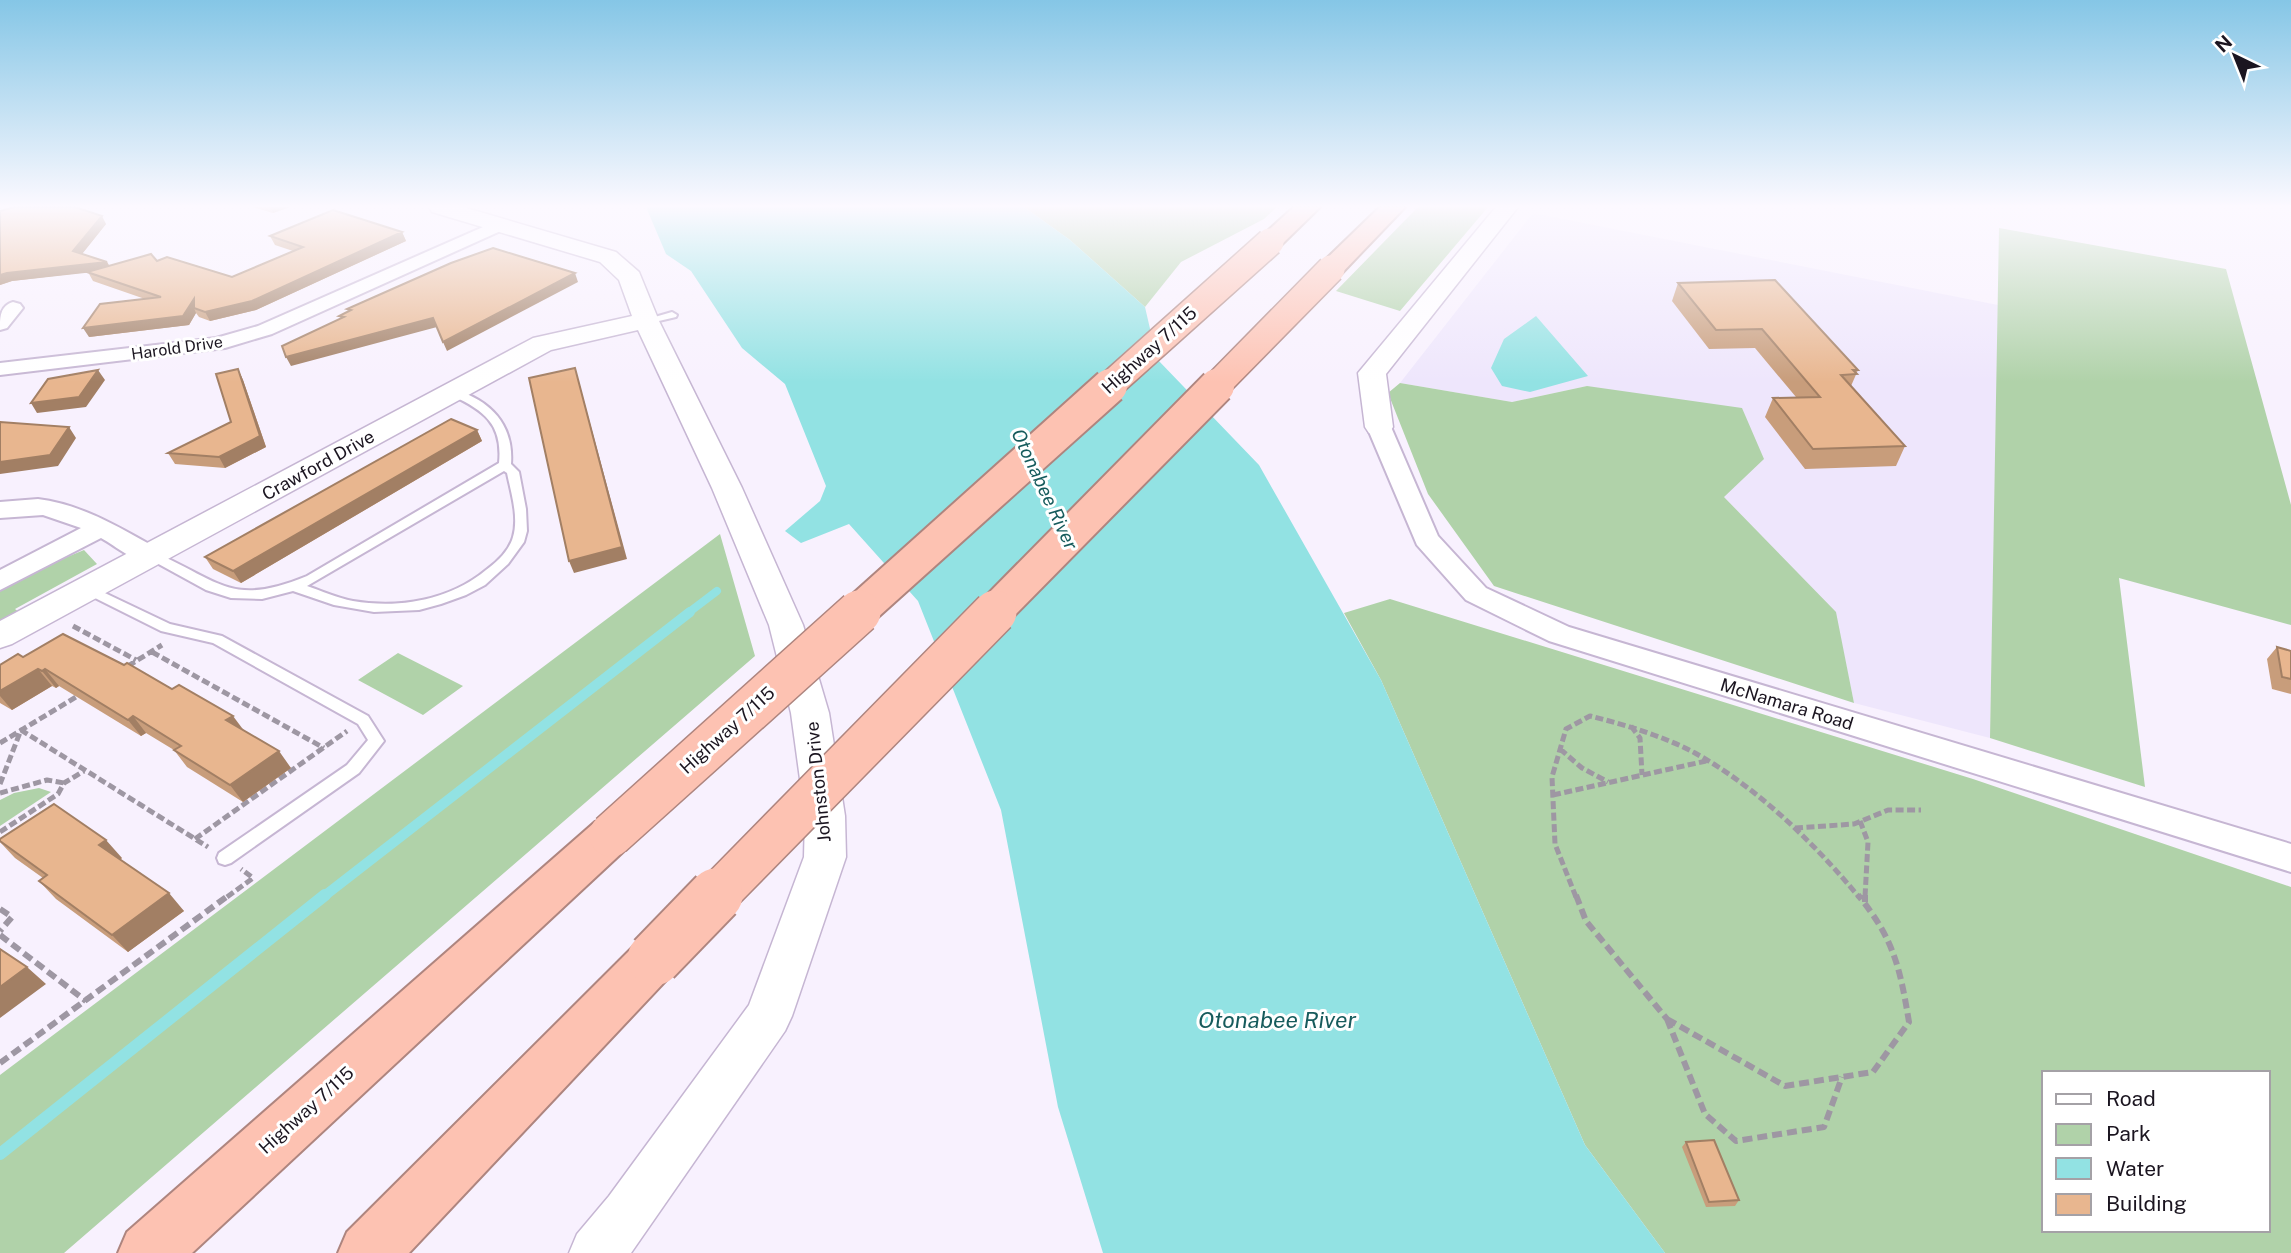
<svg xmlns="http://www.w3.org/2000/svg" width="2291" height="1253" viewBox="0 0 2291 1253" font-family="'Public Sans',sans-serif">
	<style>
		.commercial { fill: #eee6fc }
		.green { fill: #b0d2a9; fill-rule: evenodd }
		.water { fill: #92e2e3 }
		.lines { fill: none; stroke-linecap: round; stroke-linejoin: round }
		.stream-far2 { stroke: #92e2e3; stroke-width: 8 }
		.stream-far1 { stroke: #92e2e3; stroke-width: 10 }
		.stream { stroke: #92e2e3; stroke-width: 12 }
		.service-casing { stroke: #c6b6d3; stroke-width: 4 }
		.minor-casing { stroke: #c6b6d3; stroke-width: 4 }
		.tertiary-casing { stroke: #c6b6d3; stroke-width: 3 }
		.motorway-casing { stroke: #ae857f; stroke-width: 4 }
		.path-far1 { stroke: #9e97a3; stroke-width: 5; stroke-dasharray: 8 3.5; stroke-linecap: butt }
		.path { stroke: #9e97a3; stroke-width: 6; stroke-dasharray: 10 5; stroke-linecap: butt }
		.service { fill: #fff; fill-rule: evenodd }
		.minor { fill: #fff; fill-rule: evenodd }
		.tertiary { fill: #fff; fill-rule: evenodd }
		.motorway { fill: #fdc2b2; fill-rule: evenodd }
		.motorway-bridge-far3-casing { stroke: #ae857f; stroke-width: 30; stroke-linecap: butt }
		.motorway-bridge-far2-casing { stroke: #ae857f; stroke-width: 38; stroke-linecap: butt }
		.motorway-bridge-far1-casing { stroke: #ae857f; stroke-width: 46; stroke-linecap: butt }
		.motorway-bridge-casing { stroke: #ae857f; stroke-width: 57; stroke-linecap: butt }
		.motorway-bridge-far3 { stroke: #fdc2b2; stroke-width: 27 }
		.motorway-bridge-far2 { stroke: #fdc2b2; stroke-width: 34 }
		.motorway-bridge-far1 { stroke: #fdc2b2; stroke-width: 43 }
		.motorway-bridge { stroke: #fdc2b2; stroke-width: 53 }
		.wall { fill: #c89d7b }
		.shaded-wall { fill: #a27f64 }
		.building { fill: #e8b68f; stroke: #a27f64; stroke-width: 2 }
		.labels { text-anchor: middle; dominant-baseline: central; stroke-width: 6; stroke-linejoin: round; paint-order: stroke }
		.far-street-label { font-size: 16px; fill: #1b1520; stroke: #fff }
		.street-label { font-size: 18px; fill: #1b1520; stroke: #fff }
		.water-label { font-size: 19px; font-style: italic; fill: #165b5c; stroke: #fff }
		.near-water-label { font-size: 23px; font-style: italic; fill: #165b5c; stroke: #fff }
	</style>
	<rect width="100%" height="100%" fill="#f8f1fe"/>
	<path class="commercial" d="M1533 213 1998 305 1990 738 1854 703 1835 612 1723 496 1587 386 1512 402 1400 383Z"/>
	<path class="green" d="M1024 207H1277L1264 219 1181 262 1145 307 1070 240Z
		M1418 207H1488L1400 311 1336 291Z
		M1999 228 2226 269 2291 505V625L2119 578 2145 787 1990 738Z
		M1400 383 1512 402 1587 386 1742 408 1764 459 1724 497 1836 612 1854 703 1494 586 1428 494 1388 393Z
		M720 534 755 656 64 1253H0V1075Z
		M84 550 97 564 15 609 21 614 0 625V591L55 562Z
		M1390 599 1973 779 2291 887V1253H1665L1585 1145 1381 680 1344 613ZM2044 1073H2268V1230H2044Z
		M398 653 463 686 423 715 358 680Z
		M39 788 51 792 0 826V800L14 793Z"/>
	<path class="water" d="M646 207H1024L1070 240 1145 307 1157 359 1259 465 1381 680 1585 1145 1665 1253H1103L1058 1107 1001 810 918 601 849 524 801 543 785 531 820 501 826 486 785 384 742 348 691 271 666 254Z
		M1536 316 1588 376 1530 392 1502 386 1491 368 1504 339Z"/>
	<g class="lines">
		<path class="stream-far2" d="M688 613 717 591"/>
		<path class="stream-far1" d="M323 897 690 612"/>
		<path class="stream" d="M0 1154 325 895"/>
		<g class="service-casing">
			<path id="service" d="M672 312 677 315 676 317 646 324 641 321Z
				M453 389C490 400 514 424 511 464L519 472 526 509 527 531 524 542 508 564 485 585 466 595 441 604 419 610 374 612 334 605 293 591 262 599 231 598 206 590 144 556 146 553H156C221 582 232 607 307 576L499 463C503 423 483 410 449 394V390ZM504 471 507 473C511 493 519 517 513 537 509 551 497 562 486 570 450 600 399 609 353 601 337 598 322 591 307 586Z
				M88 585 170 624 222 636 368 716 384 741 359 773 231 863 225 865 219 863 217 858 219 853 347 765 368 740 358 724 213 643 161 631 83 592 81 589Z"/>
		</g>
		<g class="minor-casing">
			<path id="minor" d="M499 220 505 221 508 225 505 229 272 334 225 348 0 375V363L216 338 258 326Z
				M13 302 20 304 23 308 7 328 0 330C0 317 0 306 13 302Z
				M1379 420 1387 422 1391 427 1438 536 1486 588 1569 627 2291 844V872L1549 641 1466 600 1417 545 1367 427 1371 422Z
				M38 499C82 504 122 529 160 550L164 556 160 562C139 567 119 548 101 538L0 590V570L81 528 43 515 0 518V502Z"/>
		</g>
		<g class="tertiary-casing">
			<path id="tertiary" d="M429 207H463L616 252 639 272 659 321 742 488 803 625 829 713 845 816 846 857 792 1016 785 1031 631 1253H569L577 1234 609 1196 749 1005 804 857 805 816 791 713 769 625 712 488 638 330 551 350 12 644 0 648V621L533 338 632 316 619 280 600 262 432 212Z
				M1496 207H1518L1386 374 1393 427 1389 433 1379 436 1369 433 1365 427 1358 373Z"/>
		</g>
		<g class="motorway-casing">
			<path id="motorway" d="M1294 207H1320L1279 247 1270 250 1261 247 1257 242 1261 237Z
				M1380 207H1405L1340 275 1331 277 1322 275 1318 269 1322 263Z
				M611 817 627 822 634 835 627 848 192 1253H118L127 1232 595 822Z
				M654 937 672 944 679 959 672 974 409 1253H338L347 1232 636 944Z"/>
		</g>
		<path class="path-far1" d="M73 626 136 660
			M152 652 324 748
			M128 666 162 645
			M1631 726 1640 738 1642 775
			M0 743 81 694
			M1560 749 1582 768 1608 782
			M0 784 21 730 208 847
			M0 793 47 780 64 783
			M1553 795 1706 761
			M1860 821 1868 842 1865 897
			M1795 828 1854 824 1888 810H1921
			M0 832 58 794 64 783 84 771
			M195 839 347 731
			M227 897 253 878 241 869
			M1576 897 1555 844 1552 777 1566 729 1590 716C1626 725 1663 736 1695 753 1758 788 1814 843 1859 897"/>
		<path class="path" d="M1576 895 1586 921 1667 1019
			M1865 902V895
			M0 909 12 917 0 931
			M0 935 86 1001
			M1667 1019 1785 1086 1873 1072 1909 1022C1900 968 1894 939 1858 895
			M1667 1019 1705 1114 1736 1141 1824 1127 1842 1077
			M0 1063 229 895"/>
		<use href="#service" class="service"/>
		<use href="#minor" class="minor"/>
		<use href="#tertiary" class="tertiary"/>
		<use href="#motorway" class="motorway"/>
		<g class="motorway-bridge-far3-casing">
			<path id="motorway-bridge-far3" d="M1108 387 1270 242
				M1215 387 1331 269"/>
		</g>
		<g class="motorway-bridge-far2-casing">
			<path id="motorway-bridge-far2" d="M857 613 1110 386
				M993 613 1217 386"/>
		</g>
		<g class="motorway-bridge-far1-casing">
			<path id="motorway-bridge-far1" d="M611 835 859 612
				M715 897 995 612"/>
		</g>
		<g class="motorway-bridge-casing">
			<path id="motorway-bridge" d="M654 959 716 895"/>
		</g>
		<use href="#motorway-bridge-far3" class="motorway-bridge-far3"/>
		<use href="#motorway-bridge-far2" class="motorway-bridge-far2"/>
		<use href="#motorway-bridge-far1" class="motorway-bridge-far1"/>
		<use href="#motorway-bridge" class="motorway-bridge"/>
	</g>
	<path class="wall" d="M14 207H77H76L106 224 82 254 107 262 109 266 157 261 232 277 293 251 275 245 270 236 402 232 406 241 256 310 210 321 199 317 196 313 189 325 89 337 145 299 93 281 88 272 12 281 0 285V211Z
		M252 207H290L273 213Z
		M1678 283 1858 370 1851 386 1905 446 1896 466 1805 469 1765 417 1773 398 1796 397 1755 348 1709 349 1672 301Z
		M238 369 243 380 266 447 225 468 175 464 168 453 231 422Z
		M477 430 482 441 241 583 213 569 205 557Z
		M2277 647 2291 651V694L2272 689 2267 659Z
		M23 657 172 689 242 729 291 768 243 802 187 767 174 750 146 733 141 736 59 686 56 688 52 686 12 710 0 703V665Z
		M0 842 122 858 120 860 184 911 128 952 56 899 39 881 43 878 15 858Z
		M1686 1142 1739 1200 1735 1206 1706 1207 1682 1147Z"/>
	<path class="shaded-wall" d="M270 207H290L273 213Z
		M102 216 106 224 78 259 73 251Z
		M402 232 406 241 256 310 210 321 205 312Z
		M107 262 112 270 12 281 0 285V275L7 273Z
		M575 273 578 282 447 351 443 342Z
		M194 299V308L196 313 189 325 89 337 83 328Z
		M433 318 437 327 291 366 286 357Z
		M575 368 627 559 574 573 569 561Z
		M238 369 243 380 266 447 225 468 219 457 260 436Z
		M98 370 105 380 86 407 37 413 31 403Z
		M69 427 76 438 58 466 0 474V462Z
		M477 430 482 441 241 583 233 571Z
		M38 669 52 686 12 710 0 696V691Z
		M45 669 59 686 56 688 42 671Z
		M133 716 146 733 141 736 128 720Z
		M233 716 245 732 226 720Z
		M279 751 291 768 243 802 230 785Z
		M106 840 122 858 115 863 99 845Z
		M169 893 184 911 128 952 112 935Z
		M27 967 46 984 0 1018V987Z"/>
	<path class="building" d="M14 207H75L102 216 73 251 107 262 7 273 0 275V211Z
		M333 210 402 232 252 301 205 312 194 308V299L183 316 83 328 100 304 161 297 87 272 151 254 157 261 167 257 232 277 303 247 270 236Z
		M493 248 575 273 443 342 433 318 286 357 282 346 344 317 339 316 351 310 347 309 451 263Z
		M1775 280 1858 370H1853L1857 374 1841 375 1905 446 1813 449 1773 398 1820 397 1762 329 1716 330 1678 283Z
		M575 368 622 547 569 561 529 378Z
		M238 369 260 436 219 457 168 453 231 422 216 374Z
		M98 370 79 397 31 403 48 379Z
		M451 419 477 430 233 571 205 557Z
		M0 422 69 427 50 455 0 462Z
		M63 634 124 665 127 663 172 689 179 685 233 716 226 720 279 751 230 785 174 750 181 746 133 716 128 720 45 669 42 671 38 669 0 691V665L18 654 23 657Z
		M2277 647 2291 651V679L2282 677Z
		M54 804 106 840 99 845 169 893 112 935 39 881 47 875 0 841V839Z
		M0 949 27 967 0 987Z
		M1714 1140 1739 1200 1709 1202 1686 1142Z"/>
	<linearGradient id="sky" x2="0" y2="1"><stop stop-color="#85c6e6"/><stop offset="0.54" stop-color="#fcf9ff"/><stop offset="1" stop-color="#fcf9ff" stop-opacity="0"/></linearGradient>
	<rect width="2291" height="382" fill="url(#sky)"/>
	<g class="labels">
		<g class="far-street-label">
			<text transform="translate(177 348) rotate(-8)">Harold Drive</text>
		</g>
		<g class="street-label">
			<text transform="translate(1149 350) rotate(-42)">Highway 7/115</text>
			<text transform="translate(318 465) rotate(-29)">Crawford Drive</text>
			<text transform="translate(1787 704) rotate(17)">McNamara Road</text>
			<text transform="translate(727 730) rotate(-42)">Highway 7/115</text>
			<text transform="translate(818 782) rotate(-96)">Johnston Drive</text>
			<text transform="translate(306 1110) rotate(-42)">Highway 7/115</text>
		</g>
		<g class="water-label">
			<text transform="translate(1045 489) rotate(65)">Otonabee River</text>
		</g>
		<g class="near-water-label">
			<text x="1277" y="1019">Otonabee River</text>
		</g>
	</g>
	<rect x="2042" y="1071" width="228" height="161" fill="#ffffff" stroke="#a4a1a6" stroke-width="2"/>
	<rect x="2056" y="1094" width="35" height="10" fill="#ffffff" stroke="#a4a1a6" stroke-width="2"/>
	<text x="2106" y="1106" font-size="21" fill="#1b1520">Road</text>
	<rect x="2056" y="1124" width="35" height="21" fill="#b0d2a9" stroke="#a4a1a6" stroke-width="2"/>
	<text x="2106" y="1141" font-size="21" fill="#1b1520">Park</text>
	<rect x="2056" y="1158" width="35" height="21" fill="#92e2e3" stroke="#a4a1a6" stroke-width="2"/>
	<text x="2106" y="1176" font-size="21" fill="#1b1520">Water</text>
	<rect x="2056" y="1194" width="35" height="21" fill="#e8b68f" stroke="#a4a1a6" stroke-width="2"/>
	<text x="2106" y="1211" font-size="21" fill="#1b1520">Building</text>
	<g transform="translate(2235 56) rotate(317)" stroke="#ffffff" stroke-width="5" paint-order="stroke">
	<path d="M0-5L12 26L0 18L-12 26Z" fill="#1b1520"/>
	<text y="-10" font-size="19" font-weight="bold" text-anchor="middle" fill="#1b1520">N</text>
	</g>
</svg>
